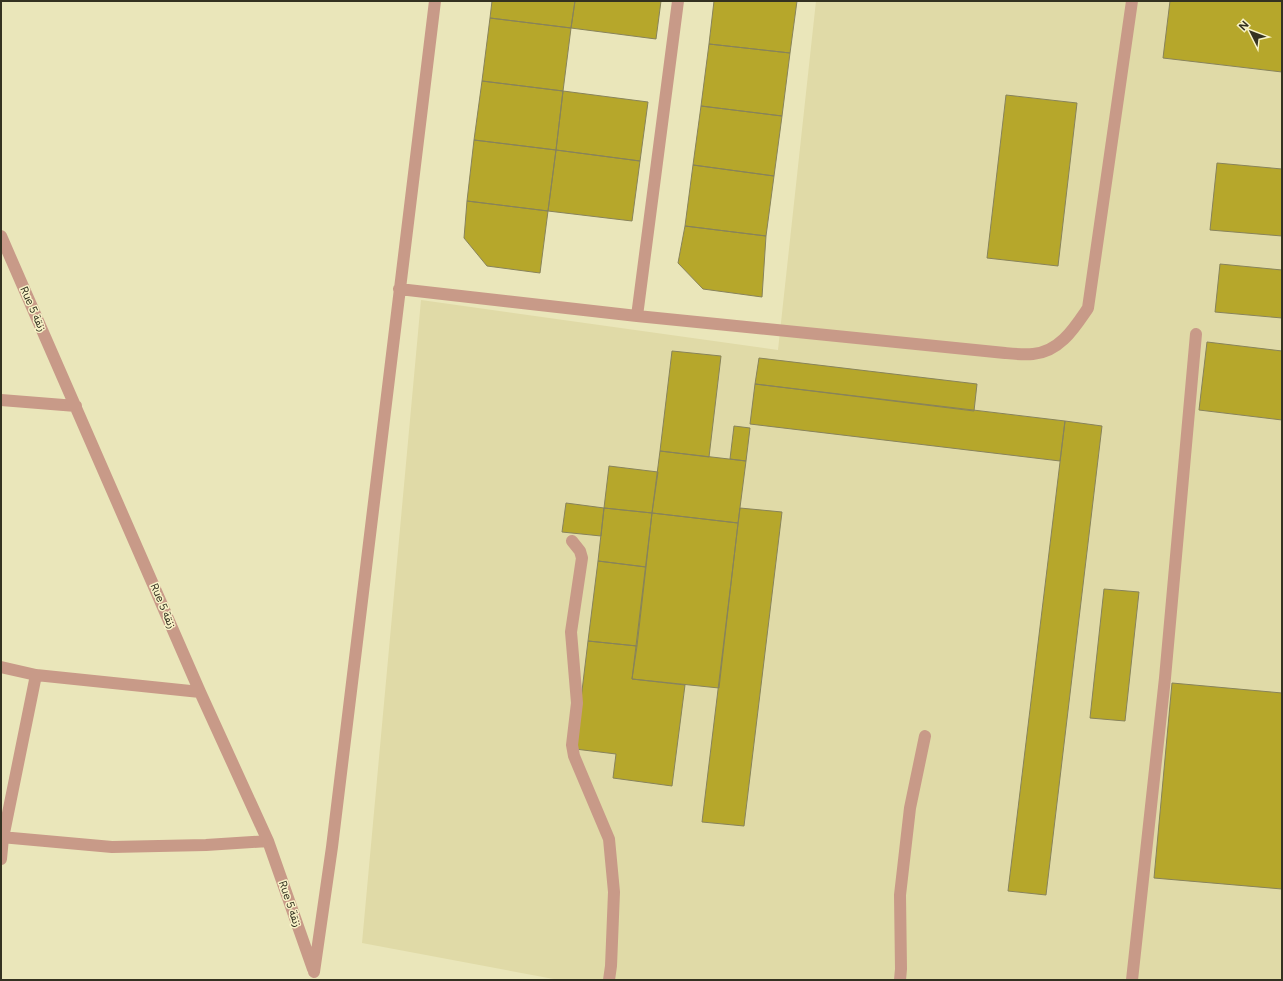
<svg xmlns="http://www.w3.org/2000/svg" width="1283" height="981" viewBox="0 0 1283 981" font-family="Figtree,'Noto Sans Arabic',sans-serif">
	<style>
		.built { fill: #e0daa7 }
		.building { fill: #b6a72b; stroke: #88835b }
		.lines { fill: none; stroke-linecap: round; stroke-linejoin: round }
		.minor { stroke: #c89a88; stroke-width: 12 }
		.labels { text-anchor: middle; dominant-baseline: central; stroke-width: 3; stroke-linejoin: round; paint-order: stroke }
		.street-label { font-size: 11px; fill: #343221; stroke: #f8f3c7 }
	</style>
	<rect width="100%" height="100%" fill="#eae6ba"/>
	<path class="built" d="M816 1H1282V980H559L362 943 421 300 778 350Z"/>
	<path class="building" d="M492 1H575L571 28 490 18Z
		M575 1H661L656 39 571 28Z
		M714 1H797L790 53 709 44Z
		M1170 1H1282V72L1163 58Z
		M490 18 571 28 563 91 482 81Z
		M709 44 790 53 782 116 701 106Z
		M482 81 563 91 556 150 474 140Z
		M563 91 648 102 640 161 556 150Z
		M1006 95 1077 103 1058 266 987 258Z
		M701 106 782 116 774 176 693 165Z
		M474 140 556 150 548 211 467 201Z
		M556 150 640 161 632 221 548 211Z
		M1217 163 1282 169V236L1210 230Z
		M693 165 774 176 766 236 685 226Z
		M467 201 548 211 540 273 487 266 464 238Z
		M685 226 766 236 762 297 703 289 678 263Z
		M1220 264 1282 270V318L1215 312Z
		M1207 342 1282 351V420L1199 410Z
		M672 351 721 356 709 457 660 451Z
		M759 358 977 384 974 411 755 384Z
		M755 384 1065 421 1060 461 750 424Z
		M1065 421 1102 426 1046 895 1008 891Z
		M734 426 750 428 746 461 730 459Z
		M660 451 746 461 738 523 652 513Z
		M609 466 658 472 652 513 604 508Z
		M566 503 604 508 601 536 562 532Z
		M604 508 652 513 646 567 598 561Z
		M740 508 782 512 744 826 702 822Z
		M652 513 738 523 719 688 632 679Z
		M598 561 646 567 637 646 588 641Z
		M1104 589 1139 592 1125 721 1090 718Z
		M588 641 637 646 632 679 685 685 672 786 613 778 616 754 575 749Z
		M1172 683 1282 693V889L1154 878Z"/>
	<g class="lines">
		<path class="minor" d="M1 236 200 692 268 841 313 969
			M399 289 637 316 1005 353C1015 354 1024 355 1033 354 1060 352 1075 327 1088 308L1132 1
			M637 316 678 1
			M1 400 76 406
			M572 541 580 551 582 558 571 632 577 703 572 745 574 756 579 768 609 839 614 892 611 966 609 980
			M1 667 36 675 200 692
			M1 837 112 847 206 845 268 841
			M1 859 3 838 36 675
			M314 972 332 847 435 1
			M900 980 901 969 900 895 910 808 925 736
			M1132 980 1165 678 1196 334"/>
	</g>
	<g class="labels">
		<g class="street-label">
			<text transform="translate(33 309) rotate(66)">Rue 5 زنقة</text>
			<text transform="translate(163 606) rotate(67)">Rue 5 زنقة</text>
			<text transform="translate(290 904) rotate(71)">Rue 5 زنقة</text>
		</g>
	</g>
	<rect width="1283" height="981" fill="none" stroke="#343221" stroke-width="4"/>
	<g transform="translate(1251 32) rotate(312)" stroke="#f8f3c7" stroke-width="3" paint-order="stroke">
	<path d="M0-3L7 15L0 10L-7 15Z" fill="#343221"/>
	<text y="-6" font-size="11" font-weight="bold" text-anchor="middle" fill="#343221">N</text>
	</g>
</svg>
